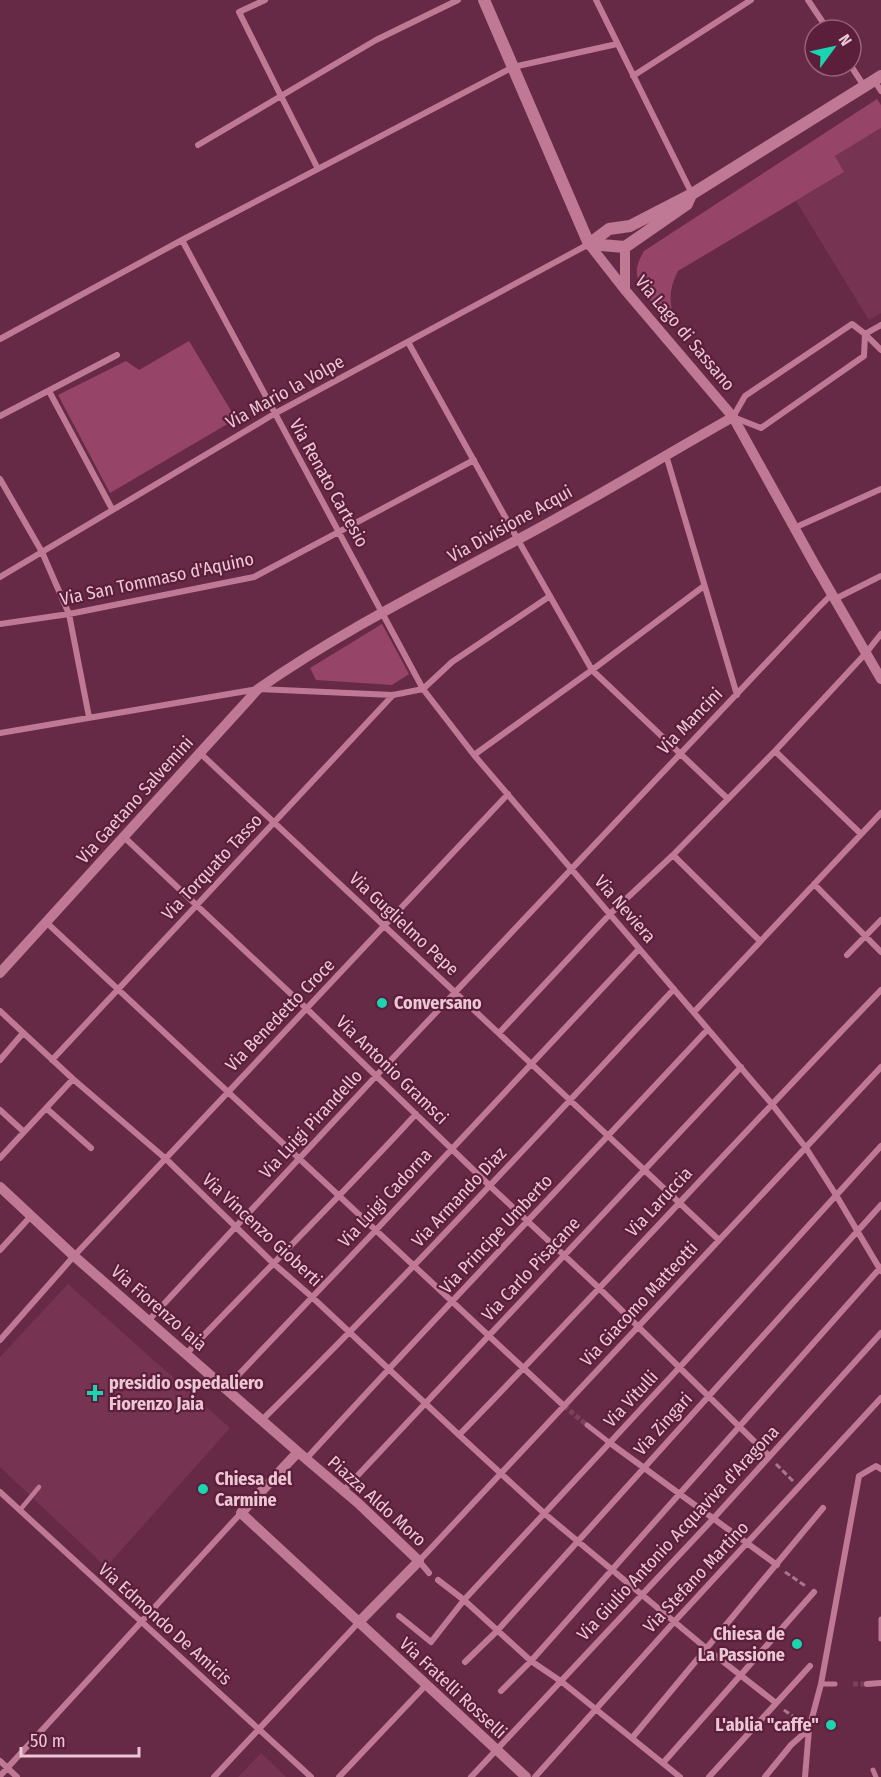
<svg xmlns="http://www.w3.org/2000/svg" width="881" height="1777" viewBox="0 0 881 1777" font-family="'Fira Sans Condensed',sans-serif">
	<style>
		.built { fill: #773352 }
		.green { fill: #964468 }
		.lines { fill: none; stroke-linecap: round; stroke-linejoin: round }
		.pedestrian-tunnel { stroke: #7b415b; stroke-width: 5; stroke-dasharray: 5 2.5; stroke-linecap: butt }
		.path { stroke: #aa788d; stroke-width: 3; stroke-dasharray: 6 3; stroke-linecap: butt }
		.service { stroke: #bf7995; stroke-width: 4.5 }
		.pedestrian { stroke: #bf7995; stroke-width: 5 }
		.minor { stroke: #bf7995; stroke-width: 6 }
		.tertiary { stroke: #bf7995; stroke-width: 10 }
		.secondary { stroke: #bf7995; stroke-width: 12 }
		.poi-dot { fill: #1bd5b1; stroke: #5b1f3b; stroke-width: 2 }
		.labels { text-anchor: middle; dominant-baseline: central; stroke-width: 4.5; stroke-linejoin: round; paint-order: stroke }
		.street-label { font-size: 18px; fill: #edc6d4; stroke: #5b1f3b }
		.poi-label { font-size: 18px; font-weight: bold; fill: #edc6d4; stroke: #5b1f3b; text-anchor: start }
	</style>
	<rect width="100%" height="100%" fill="#672a46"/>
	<path class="built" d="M881 128V313L869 320 796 201 844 172 835 156Z
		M68 1284 230 1428 106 1567 0 1467V1357Z
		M261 1753 286 1777H238Z"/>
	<path class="green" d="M877 99 881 105V128L835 156 844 172 678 271C667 293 670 304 676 327 662 313 630 286 638 264 639 260 642 255 644 251Z
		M189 341 236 419 110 493 58 395 126 361 139 370Z
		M382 624 409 674 392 685 316 680 310 668Z"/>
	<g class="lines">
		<path class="pedestrian-tunnel" d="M564 1406 587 1425
			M853 1684H867"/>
		<path class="path" d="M776 1464 793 1481
			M785 1572 807 1587
			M784 1710 801 1722"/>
		<path class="service" d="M20 1510 39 1487"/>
		<path class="pedestrian" d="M587 1425 610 1443
			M881 1619V1639
			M821 1684H835
			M873 1770 876 1777"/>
		<path class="minor" d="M265 0 239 12 281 96 376 40 458 0
			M596 0 692 194
			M808 0 828 30
			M851 66 864 86
			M633 76 751 0
			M874 80 881 91
			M198 145 281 96 318 169
			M182 240 423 689 474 755 771 1103 806 1148 836 1195 881 1271
			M865 334 864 356 761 428 733 417 745 396 852 324 865 334 881 350
			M865 334 881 325
			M0 339 182 240 513 67 617 44
			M408 342 518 540 592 670 728 799
			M49 391 112 509
			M0 416 117 355
			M666 455 737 695
			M0 479 42 552 69 614 89 717
			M794 528 881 489
			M0 577 274 414 589 244
			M835 599 881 576
			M0 624 69 614 254 577 474 460
			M423 689 452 662 550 596
			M0 733 258 689 393 695 423 689
			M775 751 861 834
			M200 753 719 1240
			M474 755 592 670 704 586
			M124 837 307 1009 490 1186 599 1288 769 1456
			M673 855 760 941
			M814 884 881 952
			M46 922 564 1406
			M847 955 881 920
			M0 1011 73 1079 166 1159 273 1263 312 1297 459 1435 545 1514 707 1649 776 1703
			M694 1012 881 813
			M499 1033 610 914 673 855 775 751 866 653 881 634
			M0 1060 23 1033
			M52 1060 393 695
			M46 1108 91 1148
			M0 1110 24 1132
			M0 1158 73 1079
			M0 1250 31 1216
			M148 1321 376 1076 818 608 832 594
			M0 1340 74 1256 508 794
			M186 1354C262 1274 341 1196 416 1114
			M225 1389 376 1230 639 949
			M262 1420C403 1281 538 1134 674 989
			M459 1435C601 1289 739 1137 881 990
			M610 1443 777 1565
			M306 1459C438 1314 574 1173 708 1029
			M344 1490 741 1067
			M0 1492 311 1777
			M429 1573 419 1561 881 1067
			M438 1580 464 1600 531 1661 562 1682 680 1777
			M399 1616 431 1642 464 1600 679 1368 881 1146
			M465 1662 497 1631 881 1205
			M867 1684 881 1683
			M501 1691 531 1661 881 1267
			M632 1738 823 1508
			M0 1761 17 1777
			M663 1763 814 1592
			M0 1776 241 1513
			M214 1777 359 1622
			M339 1777 426 1685
			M471 1777 712 1520 881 1333
			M535 1777 674 1622 881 1398
			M709 1777 810 1666
			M765 1777 791 1745 809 1729
			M805 1777 809 1729 821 1684 859 1476 876 1466 881 1469"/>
		<path class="tertiary" d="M589 244 625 290 733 417 815 565 881 679
			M625 247V290
			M0 973 258 689C340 632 428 588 515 541 589 502 660 458 733 417
			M0 1187 74 1256 298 1452 358 1503 419 1561 359 1622
			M298 1452 241 1513 526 1777"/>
		<path class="secondary" d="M484 0 589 244
			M589 244 609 229 630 226 692 194 881 76
			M589 244 625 247 687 204 690 197"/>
	</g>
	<g class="poi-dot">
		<circle cx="382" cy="1003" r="6"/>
		<path d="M92 1384h6v6h6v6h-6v6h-6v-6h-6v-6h6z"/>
		<circle cx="203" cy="1489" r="6"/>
		<circle cx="797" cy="1644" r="6"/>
		<circle cx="831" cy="1725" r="6"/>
	</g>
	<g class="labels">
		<g class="street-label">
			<text transform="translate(685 333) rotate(50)">Via Lago di Sassano</text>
			<text transform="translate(285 392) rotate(-29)">Via Mario la Volpe</text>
			<text transform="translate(329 483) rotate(61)">Via Renato Cartesio</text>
			<text transform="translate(510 524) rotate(-29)">Via Divisione Acqui</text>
			<text transform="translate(157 579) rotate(-12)">Via San Tommaso d'Aquino</text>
			<text transform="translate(690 721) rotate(-46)">Via Mancini</text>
			<text transform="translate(135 800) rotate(-48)">Via Gaetano Salvemini</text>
			<text transform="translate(212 867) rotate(-47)">Via Torquato Tasso</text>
			<text transform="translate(625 909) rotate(49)">Via Neviera</text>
			<text transform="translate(404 924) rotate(43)">Via Guglielmo Pepe</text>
			<text transform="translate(280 1015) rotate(-46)">Via Benedetto Croce</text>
			<text transform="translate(392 1070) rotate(44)">Via Antonio Gramsci</text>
			<text transform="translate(311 1124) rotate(-47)">Via Luigi Pirandello</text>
			<text transform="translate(459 1197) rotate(-47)">Via Armando Diaz</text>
			<text transform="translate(385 1198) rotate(-47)">Via Luigi Cadorna</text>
			<text transform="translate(659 1202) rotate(-47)">Via Laruccia</text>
			<text transform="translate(262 1230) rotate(43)">Via Vincenzo Gioberti</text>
			<text transform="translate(496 1234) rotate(-47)">Via Principe Umberto</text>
			<text transform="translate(531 1269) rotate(-47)">Via Carlo Pisacane</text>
			<text transform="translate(639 1304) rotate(-47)">Via Giacomo Matteotti</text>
			<text transform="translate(159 1308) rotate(41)">Via Fiorenzo Iaia</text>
			<text transform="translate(631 1399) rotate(-47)">Via Vitulli</text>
			<text transform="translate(663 1424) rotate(-48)">Via Zingari</text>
			<text transform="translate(377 1501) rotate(42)">Piazza Aldo Moro</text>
			<text transform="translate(678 1533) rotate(-47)">Via Giulio Antonio Acquaviva d'Aragona</text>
			<text transform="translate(696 1577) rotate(-47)">Via Stefano Martino</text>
			<text transform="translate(165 1624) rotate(42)">Via Edmondo De Amicis</text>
			<text transform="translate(453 1688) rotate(43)">Via Fratelli Rosselli</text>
		</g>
		<g class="poi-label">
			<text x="394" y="1003">Conversano</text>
			<text x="109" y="1383">presidio ospedaliero<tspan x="109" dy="21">Fiorenzo Jaia</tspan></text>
			<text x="215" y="1479">Chiesa del<tspan x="215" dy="21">Carmine</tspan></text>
			<text x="785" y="1634" text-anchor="end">Chiesa de<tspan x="785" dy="21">La Passione</tspan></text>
			<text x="819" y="1725" text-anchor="end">L'ablia "caffe"</text>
		</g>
	</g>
	<g transform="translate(833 48) rotate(57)"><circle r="28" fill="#5b1f3b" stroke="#956278" stroke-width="1.5"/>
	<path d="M0-4.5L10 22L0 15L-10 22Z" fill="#1bd5b1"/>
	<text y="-9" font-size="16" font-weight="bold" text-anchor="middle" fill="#edc6d4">N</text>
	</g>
	<path d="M21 1747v9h118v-9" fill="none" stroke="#edc6d4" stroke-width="3"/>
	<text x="30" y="1747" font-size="18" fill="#edc6d4" stroke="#5b1f3b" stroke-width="4.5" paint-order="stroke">50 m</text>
</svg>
